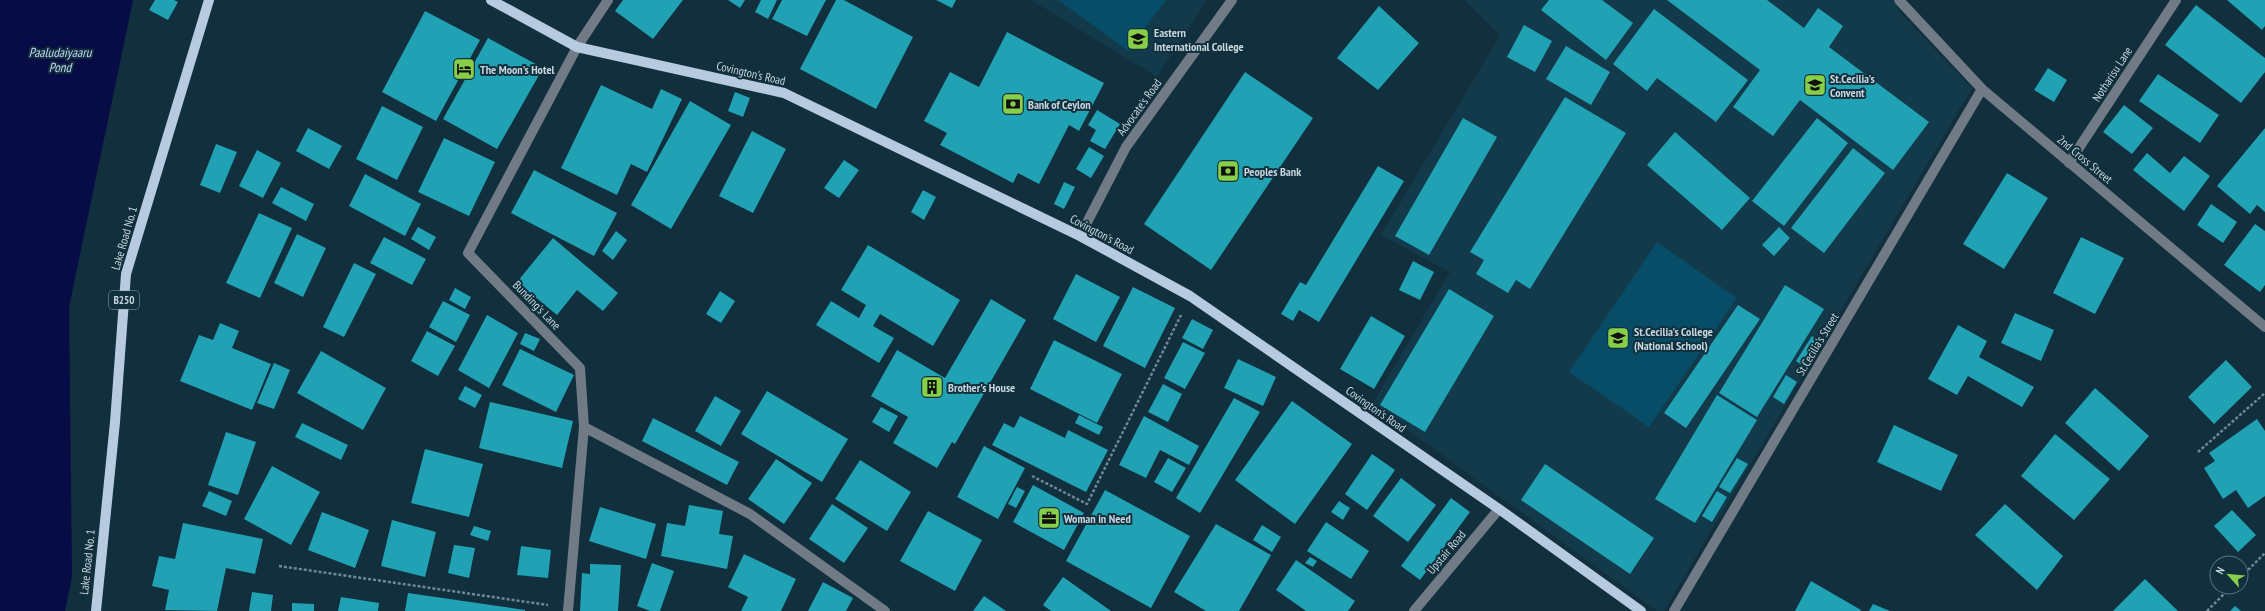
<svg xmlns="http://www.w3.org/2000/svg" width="2265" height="611" viewBox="0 0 2265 611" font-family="'PT Sans Narrow',sans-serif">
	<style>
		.built { fill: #133a4a }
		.green { fill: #074d67 }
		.water { fill: #070b46 }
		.building { fill: #20a1b4 }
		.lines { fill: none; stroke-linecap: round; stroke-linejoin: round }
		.path { stroke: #718893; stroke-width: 2.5; stroke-dasharray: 3 2; stroke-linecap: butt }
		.minor { stroke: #717b85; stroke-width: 10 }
		.major { stroke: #b7cbe0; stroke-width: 10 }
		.labels { text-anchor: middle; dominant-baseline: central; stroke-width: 4; stroke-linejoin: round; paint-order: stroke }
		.shield { fill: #112f3c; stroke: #90a4ae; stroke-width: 1 }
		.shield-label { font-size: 11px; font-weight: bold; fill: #c6d6df }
		.poi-label { font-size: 12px; font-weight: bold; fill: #c6d6df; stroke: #112f3c; text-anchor: start }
		.street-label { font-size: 12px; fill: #c6d6df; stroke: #112f3c }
		.water-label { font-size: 13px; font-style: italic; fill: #c8d6fc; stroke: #112f3c }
	</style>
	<rect width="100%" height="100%" fill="#112f3c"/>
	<path class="built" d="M1031 0H1207L1157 77Z
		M1465 0H1892L1904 17 1972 88 1664 611H1657L1372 404 1450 272 1381 235 1500 35Z"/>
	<path class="green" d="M1058 0H1166L1128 51Z
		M1657 242 1737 298 1649 427 1569 372Z"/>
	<path class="water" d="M0 0H133L69 307 72 576 65 611H0Z"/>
	<path class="building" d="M155 0H174L178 2 168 20 149 10Z
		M623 0H683L653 39 615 11Z
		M728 0H745L740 8Z
		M761 0H777L768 19 755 12Z
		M782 0H826L807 36 772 19Z
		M836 0H844L913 37 876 109 800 69Z
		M936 0H956L952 8Z
		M1549 0H1602L1633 23 1606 60 1541 10Z
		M1667 0H1767L1804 28 1818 8 1843 26 1829 47 1929 122 1893 170 1800 100 1773 136 1733 107 1760 70Z
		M2227 0H2265V26L2262 30Z
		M2196 5 2265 58V72L2241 103 2165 45Z
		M1379 6 1419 43 1378 90 1337 58Z
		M1654 9 1748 80 1716 122 1657 78 1647 91 1613 64Z
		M425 11 480 40 436 121 382 92Z
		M1524 25 1552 41 1535 72 1507 57Z
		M1007 32 1104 83 1079 131 1069 125 1039 184 1018 173 1013 183 940 145 947 133 924 121 950 72 979 87Z
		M488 38 543 68 497 149 443 119Z
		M1566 46 1610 72 1591 105 1546 79Z
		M2048 68 2067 80 2054 102 2034 90Z
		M1245 72 1313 118 1211 270 1144 224Z
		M2158 74 2219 115 2200 143 2139 101Z
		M601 85 652 109 661 89 682 99 647 172 631 164 617 195 561 168Z
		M735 92 750 98 743 117 728 111Z
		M1565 97 1626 133 1530 289 1516 280 1508 293 1476 274 1484 260 1470 252Z
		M690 101 731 125 671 229 631 205Z
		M2124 105 2153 128 2132 154 2103 132Z
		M382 106 423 127 397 180 356 159Z
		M1097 110 1120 124 1105 149 1090 141 1096 130 1088 125Z
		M1463 118 1497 137 1429 255 1395 236Z
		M1817 118 1848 143 1784 226 1752 201Z
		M308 128 342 146 329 169 296 151Z
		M2265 128V212L2257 205 2250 214 2217 186Z
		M752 131 786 149 753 213 719 196Z
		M1675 132 1750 198 1722 230 1647 165Z
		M444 138 495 162 469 216 418 192Z
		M216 144 237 152 220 193 200 185Z
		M1089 147 1104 156 1091 178 1076 169Z
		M1853 148 1885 173 1824 253 1791 228Z
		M257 150 281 163 263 198 239 186Z
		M2147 153 2170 173 2184 156 2210 176 2184 211 2133 170Z
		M844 160 859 170 839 198 824 188Z
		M1378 166 1404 181 1319 322 1299 310 1293 321 1281 314 1300 282 1306 285Z
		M534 170 617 213 594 256 511 213Z
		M2007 173 2048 198 2004 269 1963 244Z
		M365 174 421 204 405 236 349 206Z
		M1064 182 1075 187 1064 209 1054 204Z
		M281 187 314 204 306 221 272 203Z
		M923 190 936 197 924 220 911 212Z
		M2211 204 2237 222 2223 243 2197 225Z
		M259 213 292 228 260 298 226 283Z
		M2255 224 2265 231V285L2260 292 2224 265Z
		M418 227 436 237 429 250 411 239Z
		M1779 227 1790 238 1774 256 1762 245Z
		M616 231 627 240 613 260 602 251Z
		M297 234 326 248 303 297 274 283Z
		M384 237 426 259 412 285 370 263Z
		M2081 237 2124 258 2095 314 2053 293Z
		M553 238 618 293 603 311 577 290 557 315 517 282Z
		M868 245 960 300 933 346 880 314 873 326 894 338 879 363 816 325 831 301 859 318 866 305 841 290Z
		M1413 261 1434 272 1420 300 1399 290Z
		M354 263 376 274 344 337 323 327Z
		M1076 274 1120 297 1096 342 1053 319Z
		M1785 285 1824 309 1757 417 1719 393Z
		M1133 287 1175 308 1145 368 1103 346Z
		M455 288 471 297 465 309 449 300Z
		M1449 289 1494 316 1425 432 1380 405Z
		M720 291 735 301 721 323 706 314Z
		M991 299 1026 320 955 444 952 442 937 468 893 443 908 417 871 396 897 350 945 378Z
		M443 301 470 315 456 342 429 327Z
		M1738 305 1760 319 1686 428 1664 413Z
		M2015 313 2054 330 2041 361 2001 343Z
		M487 315 518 333 489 388 458 370Z
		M1371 316 1405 336 1374 389 1340 369Z
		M1192 319 1213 330 1203 349 1182 338Z
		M220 323 239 331 232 348 271 364 252 410 180 381 199 335 213 340Z
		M1958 325 1987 341 1979 357 2034 387 2022 407 1968 376 1957 395 1928 379Z
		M427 331 455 346 438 376 411 361Z
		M525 333 540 339 534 351 520 344Z
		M1812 336 1821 342 1805 367 1796 361Z
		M1054 340 1122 374 1097 423 1030 389Z
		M1183 342 1205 353 1185 389 1164 378Z
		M520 349 574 375 556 412 502 385Z
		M321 351 386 388 363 430 297 393Z
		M1238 359 1276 377 1263 406 1224 388Z
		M2226 360 2252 387 2214 424 2188 397Z
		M274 363 290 370 274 409 257 403Z
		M1786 375 1797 382 1784 404 1773 397Z
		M1163 384 1182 394 1168 422 1148 412Z
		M465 386 482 395 475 408 458 399Z
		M2095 388 2149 436 2119 471 2065 423Z
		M767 391 848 439 822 482 741 434Z
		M1717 395 1757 420 1695 523 1655 499Z
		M715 396 741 411 721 446 695 431Z
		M1234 398 1260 412 1200 513 1176 498Z
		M1292 401 1352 444 1295 524 1235 480Z
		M490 402 573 421 562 468 479 448Z
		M881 407 898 416 889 432 872 422Z
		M1079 415 1103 427 1099 435 1075 423Z
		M1020 416 1065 438 1068 430 1108 450 1086 492 992 445 1004 423 1014 428Z
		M1144 416 1199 446 1189 465 1160 450 1146 478 1119 465Z
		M653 418 739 462 727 485 642 441Z
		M2257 419 2265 431V496L2248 508 2236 490 2223 499 2204 468 2215 461 2209 453Z
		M302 423 348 445 341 460 295 437Z
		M1894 425 1958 455 1941 491 1877 462Z
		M226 432 256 442 238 495 208 485Z
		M2055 434 2110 479 2074 520 2021 476Z
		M984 446 1025 468 998 519 957 497Z
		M425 449 483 464 469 517 411 503Z
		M1372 454 1395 470 1367 510 1345 494Z
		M1168 458 1186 468 1172 492 1154 482Z
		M1737 458 1748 464 1730 493 1719 487Z
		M776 459 812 483 784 524 748 499Z
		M860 460 911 492 887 531 835 499Z
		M1545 464 1654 538 1630 574 1521 500Z
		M272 466 320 492 291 545 244 519Z
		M1401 478 1436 505 1408 542 1373 516Z
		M1033 485 1084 513 1064 550 1013 522Z
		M1017 487 1025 491 1016 508 1008 504Z
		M1105 490 1190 536 1151 608 1066 561Z
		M209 491 232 501 226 516 202 506Z
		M1717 491 1727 497 1712 522 1702 516Z
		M1451 498 1470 512 1420 580 1401 566Z
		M1339 501 1350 508 1343 520 1331 512Z
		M832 504 868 528 844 563 809 539Z
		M2005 504 2063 556 2037 590 1975 535Z
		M689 505 723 511 719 534 733 536 727 569 661 556 667 523 685 526Z
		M600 507 656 524 646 559 589 541Z
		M2232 510 2256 535 2238 552 2214 526Z
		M928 511 982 540 955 591 900 561Z
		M322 512 369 530 355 568 308 550Z
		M392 520 436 532 425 577 381 566Z
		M1326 522 1369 551 1351 579 1307 551Z
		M183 523 263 539 255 574 226 568 217 611 165 610 169 590 152 586 159 556 175 559Z
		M1216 524 1271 555 1239 611H1206L1174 592Z
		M1262 525 1281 537 1272 552 1253 540Z
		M474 526 491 531 488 541 470 535Z
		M454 545 475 548 469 578 448 573Z
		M521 546 551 550 548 578 517 575Z
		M744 554 796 579 781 611H741L748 597 728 587Z
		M1310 557 1317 561 1313 567 1305 563Z
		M1296 560 1355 601 1348 611H1306L1276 590Z
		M652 563 674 571 660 611H650L637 606Z
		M590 564 621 565 618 611H580L582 573 590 574Z
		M1063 577 1111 611H1051L1043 605Z
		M2145 579 2178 611H2113Z
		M1811 581 1861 610 1860 611H1795Z
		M823 582 853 598 846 611H808Z
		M252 592 273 595 271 611H249Z
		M408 593 525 610V611H405Z
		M984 596 1006 611H973Z
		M341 597 379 603 378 611H338Z
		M292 603 314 604V611H292Z
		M1873 604 1890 611H1869Z
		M2235 606 2241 611H2230Z"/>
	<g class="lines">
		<path class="path" d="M2198 452 2265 393
			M1032 476 1087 504 1181 315
			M279 566 548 605
			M2241 577 2265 553
			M2207 611 2231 587"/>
		<path class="minor" d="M1899 0 1982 89 2265 327
			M2069 163 2176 0
			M1080 236 1126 147 1232 0
			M584 427 750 514 885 611
			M568 611 584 427 580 368 468 253 577 47 608 0
			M1414 611 1499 509
			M1674 611 1982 89"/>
		<path class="major" d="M491 0 577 47 784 93 1080 236 1190 296 1499 509 1641 611
			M96 611 115 422 126 274 209 0"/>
	</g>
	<defs>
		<g id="school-square" transform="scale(1.15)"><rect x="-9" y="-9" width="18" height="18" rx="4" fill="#88cf49" stroke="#112f3c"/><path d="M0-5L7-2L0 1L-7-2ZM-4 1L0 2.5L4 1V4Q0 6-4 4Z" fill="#111"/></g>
		<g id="hotel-square" transform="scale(1.15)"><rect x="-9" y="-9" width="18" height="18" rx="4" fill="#88cf49" stroke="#112f3c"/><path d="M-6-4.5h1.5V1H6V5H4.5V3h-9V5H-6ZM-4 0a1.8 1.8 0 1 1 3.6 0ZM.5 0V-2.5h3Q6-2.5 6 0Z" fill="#111"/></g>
		<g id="bank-square" transform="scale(1.15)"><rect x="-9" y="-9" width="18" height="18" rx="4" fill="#88cf49" stroke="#112f3c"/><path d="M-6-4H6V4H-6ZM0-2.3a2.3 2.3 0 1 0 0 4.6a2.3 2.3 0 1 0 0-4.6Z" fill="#111"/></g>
		<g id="building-square" transform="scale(1.15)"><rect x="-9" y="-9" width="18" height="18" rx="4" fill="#88cf49" stroke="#112f3c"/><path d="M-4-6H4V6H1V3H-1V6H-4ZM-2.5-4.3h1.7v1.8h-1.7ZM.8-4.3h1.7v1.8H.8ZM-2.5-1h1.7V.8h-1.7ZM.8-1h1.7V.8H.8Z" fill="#111"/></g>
		<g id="office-square" transform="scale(1.15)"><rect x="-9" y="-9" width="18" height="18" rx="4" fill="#88cf49" stroke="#112f3c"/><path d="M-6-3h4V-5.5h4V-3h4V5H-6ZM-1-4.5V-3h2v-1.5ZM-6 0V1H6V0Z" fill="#111"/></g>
	</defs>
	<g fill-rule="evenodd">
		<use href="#school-square" x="1138" y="39"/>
		<use href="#hotel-square" x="464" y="69"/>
		<use href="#school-square" x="1815" y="85"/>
		<use href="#bank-square" x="1013" y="104"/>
		<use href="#bank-square" x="1228" y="171"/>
		<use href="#school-square" x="1618" y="338"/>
		<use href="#building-square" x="932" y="387"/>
		<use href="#office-square" x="1049" y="518"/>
	</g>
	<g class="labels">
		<rect class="shield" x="109" y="291" width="30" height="18" rx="3"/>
		<g class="shield-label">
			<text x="124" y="300">B250</text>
		</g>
		<g class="poi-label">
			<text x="1154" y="32">Eastern<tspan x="1154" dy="14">International College</tspan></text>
			<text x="480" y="69">The Moon's Hotel</text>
			<text x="1830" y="78">St.Cecilia's<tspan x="1830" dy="14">Convent</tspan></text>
			<text x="1028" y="104">Bank of Ceylon</text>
			<text x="1244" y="171">Peoples Bank</text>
			<text x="1634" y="331">St.Cecilia's College<tspan x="1634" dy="14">(National School)</tspan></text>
			<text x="948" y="387">Brother's House</text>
			<text x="1064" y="518">Woman in Need</text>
		</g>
		<g class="street-label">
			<text transform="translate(751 73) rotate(13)">Covington's Road</text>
			<text transform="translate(2112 74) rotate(-57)">Notharisu Lane</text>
			<text transform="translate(1139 107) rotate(-54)">Advocate's Road</text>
			<text transform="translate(2085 159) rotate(40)">2nd Cross Street</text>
			<text transform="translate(1102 234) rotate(28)">Covington's Road</text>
			<text transform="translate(124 238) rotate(-74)">Lake Road No. 1</text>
			<text transform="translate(537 305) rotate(46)">Bunding's Lane</text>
			<text transform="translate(1817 344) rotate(-59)">St.Cecilia's Street</text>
			<text transform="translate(1376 409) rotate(35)">Covington's Road</text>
			<text transform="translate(1446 552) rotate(-50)">Upstair Road</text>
			<text transform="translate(87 562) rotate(-84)">Lake Road No. 1</text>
		</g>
		<g class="water-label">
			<text x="60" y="52">Paaludaiyaaru<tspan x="60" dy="15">Pond</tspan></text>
		</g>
	</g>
	<g transform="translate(2229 575) rotate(297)"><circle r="19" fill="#112f3c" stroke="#59727d"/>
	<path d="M0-3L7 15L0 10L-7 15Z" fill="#88cf49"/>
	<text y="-6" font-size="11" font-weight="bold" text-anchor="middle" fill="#c6d6df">N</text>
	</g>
</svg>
